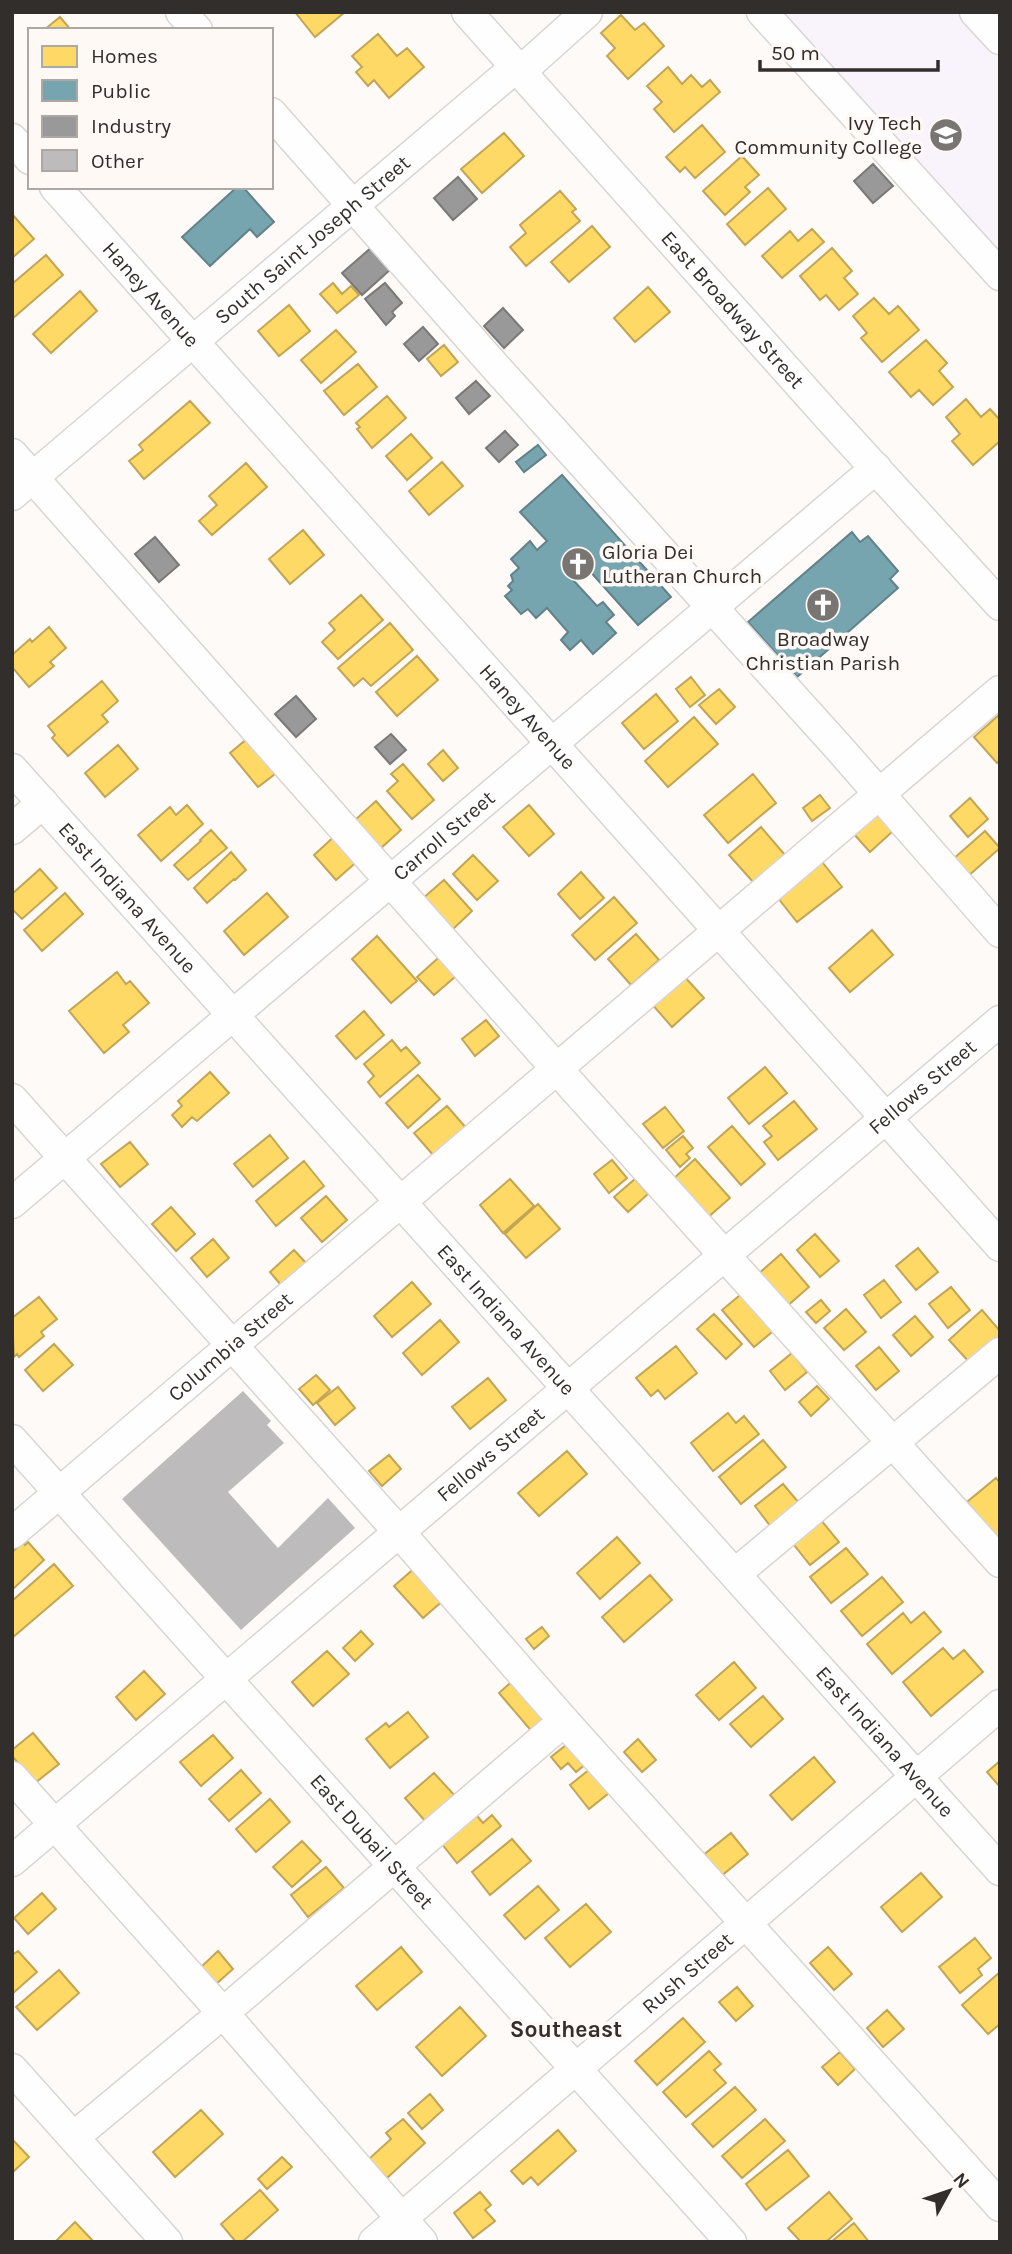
<svg xmlns="http://www.w3.org/2000/svg" width="1012" height="2254" viewBox="0 0 1012 2254" font-family="Karla,sans-serif">
	<style>
		.education { fill: #f9f3fb }
		.homes { fill: #ffd966; stroke: #c2a655; stroke-width: 2 }
		.public { fill: #76a5af; stroke: #628188; stroke-width: 2 }
		.industry { fill: #999; stroke: #7a7978; stroke-width: 2 }
		.building { fill: #bdbbbc }
		.lines { fill: none; stroke-linecap: round; stroke-linejoin: round }
		.minor-casing { stroke: #d8d5d3; stroke-width: 33 }
		.minor { stroke: #fffefe; stroke-width: 30 }
		.labels { text-anchor: middle; dominant-baseline: central; stroke-width: 7; stroke-linejoin: round; paint-order: stroke }
		.poi-label { font-size: 21px; fill: #322e2c; stroke: #fff9f6; text-anchor: end }
		.street-label { font-size: 21px; fill: #322e2c; stroke: #fff9f6 }
		.neighbourhood-label { font-size: 23px; font-weight: bold; fill: #322e2c; stroke: #fff9f6 }
	</style>
	<rect width="100%" height="100%" fill="#fdfaf8"/>
	<path class="education" d="M784 12H1000V257Z"/>
	<path class="homes" d="M295 12H345L315 37Z
		M621 15 635 30 644 23 664 46 628 79 607 56 615 48 601 33Z
		M60 17 71 30H44Z
		M378 34 397 56 407 48 424 67 389 98 374 80 368 86 356 72 362 67 352 56Z
		M668 67 682 84 691 75 702 87 710 80 720 92 674 132 654 109 662 102 647 86Z
		M702 125 725 152 695 178 685 167 680 172 666 157Z
		M504 133 524 156 482 193 461 169Z
		M742 156 759 175 745 187 750 192 725 215 703 191Z
		M768 188 786 209 745 245 727 224Z
		M560 191 576 209 572 212 580 221 526 266 510 247 526 233 520 225Z
		M12 214 34 239 12 258Z
		M592 226 610 247 569 282 551 262Z
		M812 229 824 242 782 278 762 256 790 231 798 241Z
		M832 248 852 271 844 278 858 294 839 310 826 295 820 300 800 276Z
		M46 255 63 275 12 319V284Z
		M333 283 342 294 351 286 359 295 337 313 320 294Z
		M648 287 670 312 635 342 614 318Z
		M80 291 97 311 51 353 33 334Z
		M874 298 889 314 898 306 919 330 882 362 861 338 867 333 853 316Z
		M289 305 310 331 279 356 258 331Z
		M336 330 356 352 321 383 301 360Z
		M926 340 947 363 939 371 953 387 933 405 919 390 911 397 889 372Z
		M444 345 458 362 441 376 427 359Z
		M358 364 377 387 344 415 324 391Z
		M387 396 406 418 372 448 357 429 360 427 356 423Z
		M966 399 981 417 990 409 1000 420V441L973 465 952 441 960 434 946 417Z
		M190 401 210 423 144 479 129 461 143 450 139 445Z
		M411 434 432 458 407 480 386 456Z
		M442 462 463 486 429 515 409 491Z
		M246 463 267 487 212 535 199 521 217 505 209 496Z
		M303 530 324 555 290 584 269 559Z
		M361 595 383 620 338 659 322 642 335 630 329 623Z
		M390 623 413 650 371 686 363 678 354 686 338 668Z
		M49 627 66 648 50 662 54 666 29 687 12 667V655L30 639 32 642Z
		M417 656 438 680 397 716 376 692Z
		M691 677 705 695 690 707 676 689Z
		M102 681 118 701 102 715 108 722 68 756 52 738 55 735 48 726Z
		M719 689 735 707 716 724 699 705Z
		M656 694 678 721 644 749 622 723Z
		M1000 714V760L997 763 974 737Z
		M694 717 718 744 668 787 645 761Z
		M247 739 275 774 258 787 230 753Z
		M118 745 138 769 105 797 85 773Z
		M443 750 458 768 443 781 428 764Z
		M403 764 434 800 412 819 387 791 398 781 391 774Z
		M753 774 776 803 728 843 704 815Z
		M820 795 830 808 812 821 803 808Z
		M970 798 988 819 968 837 950 816Z
		M376 801 401 830 380 849 354 821Z
		M187 805 203 824 161 861 138 835 170 807 176 815Z
		M529 805 554 834 529 856 503 827Z
		M877 813 893 831 870 852 853 833Z
		M761 827 785 855 754 883 729 855Z
		M211 830 227 848 188 880 174 865 201 841 200 840Z
		M985 831 1000 848 967 877 952 860Z
		M338 833 360 859 336 880 314 855Z
		M231 852 246 870 235 880 234 879 207 903 194 888Z
		M473 855 498 881 477 900 453 874Z
		M819 858 842 887 797 922 774 893Z
		M40 869 57 888 22 919 12 909V894Z
		M581 872 604 898 580 919 558 894Z
		M444 880 472 911 451 931 422 899Z
		M65 893 83 914 42 951 24 930Z
		M267 893 288 917 244 955 224 931Z
		M614 897 637 923 595 960 572 935Z
		M872 930 893 955 850 992 829 968Z
		M636 934 659 960 631 985 608 959Z
		M377 936 417 981 391 1003 352 959Z
		M446 951 463 970 434 995 417 977Z
		M117 972 126 984 130 981 149 1003 123 1025 129 1032 104 1053 69 1011Z
		M682 974 704 998 672 1027 651 1003Z
		M364 1011 384 1035 356 1059 336 1036Z
		M486 1020 499 1036 475 1056 462 1039Z
		M392 1040 401 1051 406 1047 420 1063 380 1097 368 1082 374 1076 364 1064Z
		M765 1067 787 1093 749 1124 728 1098Z
		M210 1072 229 1093 197 1121 192 1117 182 1127 172 1115 182 1106 178 1101Z
		M418 1075 440 1099 408 1128 386 1103Z
		M794 1101 817 1129 778 1160 764 1142 772 1136 763 1126Z
		M447 1106 467 1129 434 1156 414 1133Z
		M665 1107 684 1131 663 1148 643 1124Z
		M732 1126 765 1164 741 1185 708 1147Z
		M270 1135 288 1158 253 1187 234 1164Z
		M683 1136 693 1148 686 1154 690 1158 680 1167 666 1150Z
		M130 1142 148 1164 120 1187 101 1164Z
		M695 1159 730 1198 706 1219 671 1181Z
		M612 1160 627 1178 609 1193 594 1174Z
		M304 1161 324 1186 276 1226 256 1201Z
		M510 1179 534 1206 503 1233 480 1205Z
		M635 1179 648 1194 628 1212 614 1197Z
		M326 1196 347 1220 322 1242 301 1218Z
		M538 1204 560 1229 526 1258 505 1234Z
		M171 1207 195 1234 176 1251 152 1224Z
		M815 1234 839 1261 820 1277 797 1250Z
		M213 1239 229 1258 207 1277 191 1258Z
		M918 1248 938 1272 916 1290 896 1266Z
		M294 1250 306 1263 281 1285 270 1272Z
		M781 1254 809 1287 786 1307 757 1275Z
		M884 1280 901 1302 881 1318 864 1295Z
		M412 1282 431 1304 392 1337 374 1316Z
		M951 1287 970 1310 948 1328 929 1304Z
		M745 1291 777 1328 754 1347 722 1310Z
		M39 1297 57 1319 41 1332 44 1336 19 1357 17 1354 14 1357 12 1318Z
		M821 1300 830 1311 816 1323 806 1312Z
		M846 1309 866 1332 844 1350 824 1328Z
		M982 1310 1000 1331V1337L970 1363 949 1340Z
		M714 1314 742 1344 726 1359 697 1329Z
		M915 1316 933 1337 911 1356 893 1335Z
		M440 1320 459 1342 422 1375 403 1353Z
		M54 1344 73 1365 43 1391 25 1370Z
		M676 1346 697 1373 665 1399 658 1390 651 1396 636 1378Z
		M879 1347 899 1371 876 1390 856 1366Z
		M792 1353 807 1372 785 1390 770 1371Z
		M316 1375 330 1390 313 1405 299 1389Z
		M488 1378 506 1400 470 1429 452 1407Z
		M817 1386 829 1399 811 1416 799 1402Z
		M338 1387 355 1408 335 1425 317 1403Z
		M728 1413 736 1423 744 1416 759 1434 713 1471 691 1443Z
		M763 1440 786 1467 741 1504 719 1477Z
		M567 1451 587 1474 539 1516 518 1493Z
		M389 1455 401 1469 382 1486 369 1471Z
		M996 1478 1000 1483V1541L967 1502Z
		M783 1484 800 1504 771 1527 755 1506Z
		M816 1514 839 1542 810 1565 787 1536Z
		M617 1537 640 1563 600 1599 577 1573Z
		M28 1542 44 1560 12 1590V1552L23 1543 25 1545Z
		M846 1548 868 1574 831 1603 810 1577Z
		M54 1564 73 1586 12 1638V1601Z
		M417 1566 445 1599 423 1618 394 1586Z
		M650 1575 672 1600 624 1642 602 1617Z
		M882 1577 903 1602 862 1636 841 1611Z
		M924 1612 941 1632 892 1674 867 1644 903 1613 911 1623Z
		M542 1627 549 1636 534 1649 526 1639Z
		M361 1631 373 1644 355 1661 343 1648Z
		M943 1648 953 1659 964 1650 983 1672 931 1716 903 1682Z
		M327 1651 349 1674 313 1706 292 1682Z
		M734 1662 756 1688 719 1720 696 1695Z
		M144 1671 165 1694 136 1720 116 1697Z
		M519 1675 555 1716 534 1734 499 1693Z
		M763 1696 783 1719 751 1747 730 1724Z
		M408 1712 428 1737 390 1768 366 1739 386 1723 389 1727Z
		M33 1733 59 1764 35 1783 12 1756V1750Z
		M213 1735 233 1758 201 1786 180 1762Z
		M575 1738 592 1759 576 1772 568 1763 561 1769 551 1757Z
		M638 1739 656 1760 642 1772 624 1752Z
		M814 1757 835 1782 792 1820 770 1795Z
		M1000 1761V1787L987 1772Z
		M590 1769 609 1793 589 1809 570 1785Z
		M241 1770 261 1793 229 1821 209 1799Z
		M434 1773 455 1796 426 1822 405 1798Z
		M270 1799 290 1822 256 1852 236 1829Z
		M472 1810 483 1823 492 1815 501 1826 457 1863 438 1839Z
		M731 1833 748 1854 720 1877 702 1856Z
		M512 1839 531 1861 490 1895 472 1872Z
		M302 1841 321 1861 292 1887 273 1867Z
		M326 1867 344 1888 308 1917 291 1895Z
		M921 1873 942 1897 902 1932 881 1907Z
		M538 1886 559 1910 525 1939 504 1915Z
		M42 1893 56 1909 28 1934 14 1918Z
		M586 1904 611 1932 570 1967 545 1938Z
		M975 1938 991 1958 978 1969 982 1975 960 1993 939 1967Z
		M401 1947 422 1972 377 2010 356 1986Z
		M828 1947 852 1974 834 1990 810 1963Z
		M18 1951 37 1972 12 1994V1955Z
		M218 1951 233 1969 215 1985 200 1968Z
		M59 1970 79 1993 37 2030 16 2007Z
		M1000 1972V2024L988 2034 962 2005Z
		M737 1987 753 2006 736 2021 719 2002Z
		M460 2007 486 2036 442 2076 416 2047Z
		M887 2010 904 2029 883 2047 867 2028Z
		M683 2018 705 2042 657 2085 635 2061Z
		M709 2051 721 2064 714 2070 726 2083 686 2117 663 2092Z
		M840 2052 855 2069 838 2085 822 2067Z
		M735 2087 756 2110 713 2147 692 2124Z
		M430 2094 443 2110 422 2129 408 2113Z
		M201 2110 223 2134 175 2177 153 2152Z
		M403 2119 425 2143 387 2178 369 2159 391 2139 386 2133Z
		M765 2119 785 2141 742 2178 722 2156Z
		M558 2130 576 2151 538 2185 531 2177 523 2184 511 2171Z
		M12 2139 29 2157 12 2173Z
		M788 2150 809 2176 766 2210 746 2184Z
		M282 2157 292 2167 267 2189 258 2179Z
		M260 2190 278 2210 242 2242H236L221 2224Z
		M480 2192 491 2205 485 2210 495 2221 473 2238 454 2213Z
		M829 2192 852 2219 826 2242H801L788 2228Z
		M75 2222 94 2242H55Z
		M854 2223 869 2242H831Z"/>
	<path class="public" d="M237 187H243L274 222 257 237 250 229 210 266 182 237Z
		M538 445 546 455 524 472 516 462Z
		M562 475 671 597 638 625 588 569 574 581 597 606 603 602 614 615 606 622 616 633 593 654 581 640 570 650 561 640 568 632 547 608 536 618 528 609 521 614 505 596 512 590 508 586 513 581 511 575 519 568 511 559 530 541 537 550 547 541 520 512Z
		M852 532 860 542 868 536 898 571 890 579 898 588 797 677 748 622Z"/>
	<path class="industry" d="M873 164 893 186 873 203 854 181Z
		M458 177 477 199 453 220 434 198Z
		M372 247 391 269 362 295 342 273Z
		M385 283 402 303 392 312 395 316 386 325 365 299Z
		M503 308 523 330 504 348 484 326Z
		M423 327 438 344 419 361 404 344Z
		M476 381 490 396 469 414 456 398Z
		M505 431 518 445 499 462 486 448Z
		M155 537 179 565 159 582 135 554Z
		M296 696 316 719 296 737 275 714Z
		M391 734 406 750 390 764 375 747Z"/>
	<path class="building" d="M243 1391 271 1421 267 1425 284 1443 228 1492 278 1548 328 1498 355 1528 241 1630 122 1499Z"/>
	<g class="lines">
		<g class="minor-casing">
			<g id="minor">
				<path d="M181 12 197 30"/>
				<path id="s1" d="M467 12 834 423 1000 605"/>
				<path d="M762 12 1000 275"/>
				<path d="M975 12 1000 39"/>
				<path d="M520 72 587 12"/>
				<path d="M271 113 500 372 839 748 1000 932"/>
				<path d="M12 139 30 159"/>
				<path id="s2" d="M55 187 1000 1246"/>
				<path d="M12 454 556 1068 1000 1562"/>
				<path id="s3" d="M12 495 516 67"/>
				<path id="s4" d="M12 769 1000 1870"/>
				<path d="M12 829 43 803"/>
				<path d="M12 1099 399 1532 564 1721 1000 2206"/>
				<path id="s5" d="M12 1203 876 468"/>
				<path id="s6" d="M12 1440 731 2242"/>
				<path id="s7" d="M12 1533C341 1252 671 972 1000 691"/>
				<path d="M735 1574 1000 1353"/>
				<path d="M12 1777 223 2013 422 2242"/>
				<path id="s8" d="M12 1861 1000 1021"/>
				<path d="M12 2069 167 2242"/>
				<path d="M74 2137 223 2013 564 1721"/>
				<path id="s9" d="M374 2242 1000 1705"/>
			</g>
		</g>
		<use href="#minor" class="minor"/>
	</g>
	<defs>
		<g id="university-disc" transform="scale(1.75)"><circle r="9.5" fill="#797573" stroke="#fff9f6"/><path d="M0-5L7-2L0 1L-7-2ZM-4 1L0 2.5L4 1V4Q0 6-4 4Z" fill="#fff"/></g>
		<g id="church-disc" transform="scale(1.75)"><circle r="9.5" fill="#797573" stroke="#fff9f6"/><path d="M-1.2-6h2.4v3.5h3.3v2.4h-3.3V6h-2.4V-.1h-3.3v-2.4h3.3Z" fill="#fff"/></g>
	</defs>
	<g fill-rule="evenodd">
		<use href="#university-disc" x="946" y="135"/>
		<use href="#church-disc" x="578" y="564"/>
		<use href="#church-disc" x="823" y="605"/>
	</g>
	<g class="labels">
		<g class="poi-label">
			<text x="922" y="123">Ivy Tech<tspan x="922" dy="24">Community College</tspan></text>
			<text x="602" y="552" text-anchor="start">Gloria Dei<tspan x="602" dy="24">Lutheran Church</tspan></text>
			<text x="823" y="639" text-anchor="middle">Broadway<tspan x="823" dy="24">Christian Parish</tspan></text>
		</g>
		<g class="street-label">
			<text stroke="none"><textPath href="#s3" startOffset="394">South Saint Joseph Street</textPath></text>
			<text stroke="none"><textPath href="#s2" startOffset="144">Haney Avenue</textPath></text>
			<text stroke="none"><textPath href="#s1" startOffset="399">East Broadway Street</textPath></text>
			<text stroke="none"><textPath href="#s2" startOffset="710">Haney Avenue</textPath></text>
			<text stroke="none"><textPath href="#s5" startOffset="567">Carroll Street</textPath></text>
			<text stroke="none"><textPath href="#s4" startOffset="173">East Indiana Avenue</textPath></text>
			<text stroke="none"><textPath href="#s8" startOffset="1195">Fellows Street</textPath></text>
			<text stroke="none"><textPath href="#s4" startOffset="740">East Indiana Avenue</textPath></text>
			<text stroke="none"><textPath href="#s7" startOffset="287">Columbia Street</textPath></text>
			<text stroke="none"><textPath href="#s8" startOffset="628">Fellows Street</textPath></text>
			<text stroke="none"><textPath href="#s4" startOffset="1307">East Indiana Avenue</textPath></text>
			<text stroke="none"><textPath href="#s6" startOffset="539">East Dubail Street</textPath></text>
			<text stroke="none"><textPath href="#s9" startOffset="413">Rush Street</textPath></text>
		</g>
		<g class="neighbourhood-label">
			<text x="566" y="2029">Southeast</text>
		</g>
	</g>
	<rect width="1012" height="2254" fill="none" stroke="#322e2c" stroke-width="28"/>
	<rect x="28" y="28" width="245" height="161" fill="#fff9f6" stroke="#ada8a5" stroke-width="2"/>
	<rect x="42" y="46" width="35" height="21" fill="#ffd966" stroke="#ada8a5" stroke-width="2"/>
	<text x="91" y="63" font-size="21" fill="#322e2c">Homes</text>
	<rect x="42" y="80" width="35" height="21" fill="#76a5af" stroke="#ada8a5" stroke-width="2"/>
	<text x="91" y="98" font-size="21" fill="#322e2c">Public</text>
	<rect x="42" y="116" width="35" height="21" fill="#999999" stroke="#ada8a5" stroke-width="2"/>
	<text x="91" y="133" font-size="21" fill="#322e2c">Industry</text>
	<rect x="42" y="150" width="35" height="21" fill="#bdbbbc" stroke="#ada8a5" stroke-width="2"/>
	<text x="91" y="168" font-size="21" fill="#322e2c">Other</text>
	<g transform="translate(949 2191) rotate(50)" stroke="#fff9f6" stroke-width="5" paint-order="stroke">
	<path d="M0-5L12 26L0 18L-12 26Z" fill="#322e2c"/>
	<text y="-10" font-size="19" font-weight="bold" text-anchor="middle" fill="#322e2c">N</text>
	</g>
	<path d="M760 60v10h178v-10" fill="none" stroke="#322e2c" stroke-width="3.5"/>
	<text x="771" y="60" font-size="21" fill="#322e2c" stroke="#fff9f6" stroke-width="5" paint-order="stroke">50 m</text>
</svg>
